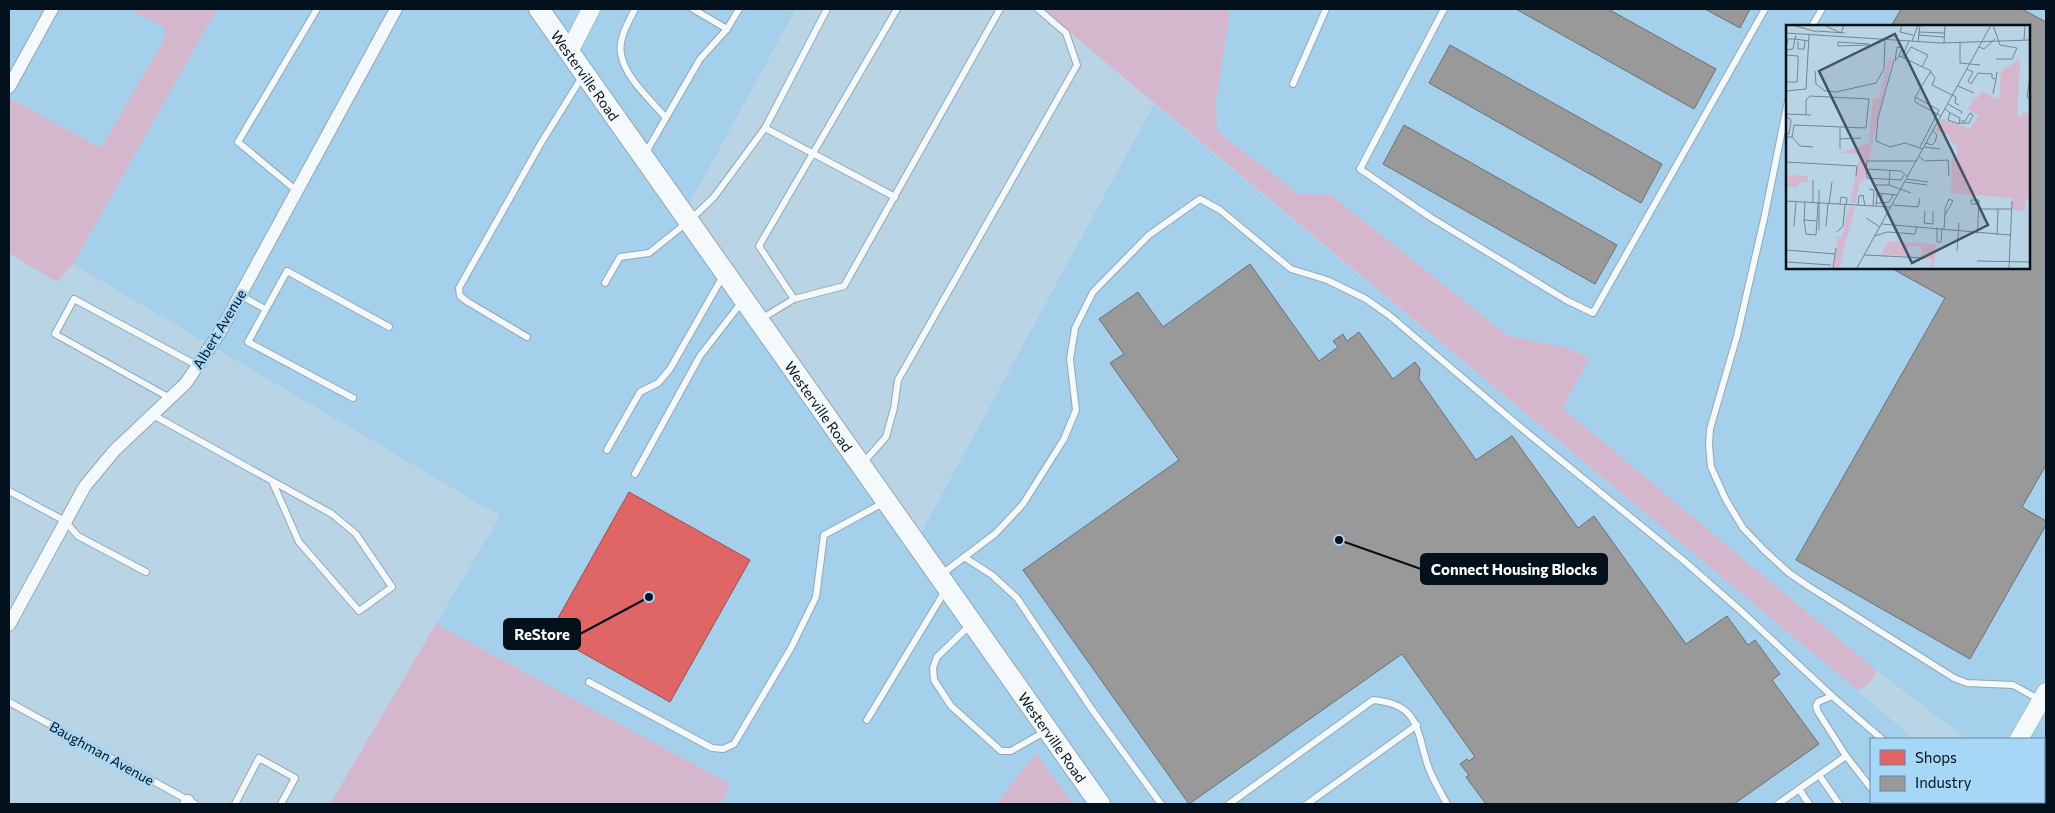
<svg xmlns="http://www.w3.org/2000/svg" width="2055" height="813" viewBox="0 0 2055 813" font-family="Commissioner,sans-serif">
<rect width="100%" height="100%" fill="#b9d4e5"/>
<g fill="#a5d0eb" fill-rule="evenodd">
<path d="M9 9H130L165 28V38L101 148 9 98Z"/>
<path d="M217 9H796L683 215 915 544 1154 104 1857 690 1914 739H1871V802H1985L1988 804H1073L1036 753 996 804H720L728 792 727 783 436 624 500 516 73 264Z"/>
<path d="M1230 9H2046V799L2044 797V739H1967L1876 670 1562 408 1590 358 1565 347 1508 336 1331 195 1298 194 1218 132 1215 109ZM1788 26H2029V268H1788Z"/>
</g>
<g fill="#d5b7cd">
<path d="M130 9H217L73 264 57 282 9 253V98L101 148 165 38V28Z"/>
<path d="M1042 9H1155L1158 11 1159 9H1230L1215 109 1218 132 1298 194 1331 195 1508 336 1565 347 1590 358 1562 408 1876 670C1873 682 1868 685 1857 690Z"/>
<path d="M436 624 728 783V791L720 804H330Z"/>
<path d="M1036 753 1073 804H996Z"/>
</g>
<path fill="#e06666" stroke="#9d4c50" d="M629 492 750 560 670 702 549 634Z"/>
<g fill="#999" stroke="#6c7074">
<path d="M1516 9H1608L1716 69 1694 109Z"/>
<path d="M1705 9H1750L1740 28Z"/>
<path d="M1901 9H2022L2046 22V465L2022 507 2046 521V525L1970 659 1796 560 1945 298 1891 268H2029V26H1891Z"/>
<path d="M1450 45 1662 164 1641 203 1429 83Z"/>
<path d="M1404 125 1617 245 1595 284 1383 164Z"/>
<path d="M1250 264 1319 361 1338 347 1333 341 1343 334 1347 341 1359 332 1393 379 1415 362 1420 369 1419 379 1476 460 1512 436 1578 528 1594 516 1686 644 1727 616 1748 645 1755 640 1780 674 1772 680 1819 744 1734 804H1486L1466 777 1469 775 1460 764 1467 759 1469 761 1475 757 1402 654 1189 804 1023 570 1179 460 1110 363 1124 354 1099 319 1138 292 1163 327Z"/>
</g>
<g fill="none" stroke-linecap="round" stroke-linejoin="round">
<g stroke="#92a7b5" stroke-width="8">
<g id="service">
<path d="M635 9C629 21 618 39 621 54 625 78 651 100 666 118"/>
<path d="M693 9 727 29"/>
<path d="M1444 9 1360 169 1430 217 1566 300 1593 313 1765 9"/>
<path d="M1812 26 1822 9"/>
<path d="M1293 84 1326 9"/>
<path d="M1788 101 1764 219 1737 336 1710 429 1709 445 1711 467 1726 500 1743 528 1764 550 1789 573 1808 586 1954 678 1967 683 2013 685 2040 700"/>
<path d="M765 128 827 9"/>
<path d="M645 154 700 59 727 29 739 9"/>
<path d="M297 191 238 142 317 9"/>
<path d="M605 283 620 257 649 253 689 221 714 197 765 128 895 197"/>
<path d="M240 295 265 309"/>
<path d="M794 299 759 246 897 9"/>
<path d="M761 319 794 299 844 286 1000 9"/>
<path d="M527 337 468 302 460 296 459 288 541 143 582 77"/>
<path d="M170 398 55 334 74 299 198 366"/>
<path d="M353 398 248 342 287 271 389 327"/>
<path d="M153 415 332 514 356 534 392 587 359 611 299 542 272 481"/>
<path d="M607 450 640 392 658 383 670 369 723 276"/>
<path d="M863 463 886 437 894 408 898 380 1077 65 1066 33 1038 9"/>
<path d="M635 474 700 356 741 303"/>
<path d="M9 491 65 521 78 536 146 572"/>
<path d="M964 557 992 575 1017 598 1093 711 1161 804"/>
<path d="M942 574 996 533 1023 504 1064 439 1076 410 1070 359 1075 328 1093 292 1149 235 1200 199 1220 210 1291 269 1327 280 1366 299 1390 316 1519 426 1683 560 1741 611 1832 696"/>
<path d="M971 624 937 657 933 668 934 680 951 706 1001 751H1011L1046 731"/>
<path d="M589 682 712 748 723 749 734 744 791 648 816 597 824 535 885 502"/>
<path d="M9 702 195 804"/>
<path d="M867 720 945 591"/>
<path d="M1819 775 1846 756"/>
<path d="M1871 788 1846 756 1818 712 1816 706 1818 702 1832 696 1882 739"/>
<path d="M1799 789 1809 804"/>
<path d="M1883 802 1885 804"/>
<path d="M235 804 259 758 295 778 281 804"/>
<path d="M1229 804 1373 700C1418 704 1416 727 1427 763 1431 777 1440 791 1447 804"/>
<path d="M1307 804 1417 725"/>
<path d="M1778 804 1819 775 1839 804"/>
<path d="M1906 804 1908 802"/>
</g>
</g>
<g stroke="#92a7b5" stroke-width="14">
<g id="minor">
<path d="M9 87 52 9"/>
<path d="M9 625 85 486 115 450 186 383 220 332 396 9"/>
<path d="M186 804 188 801"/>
</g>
</g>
<g stroke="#92a7b5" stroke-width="19">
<g id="secondary">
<path d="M569 52 591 9"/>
<path d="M2019 739 2046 692"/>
<path d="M1983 804 1984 802"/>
</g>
</g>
<g stroke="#92a7b5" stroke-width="22">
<g id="primary">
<path id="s1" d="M539 9 1100 804"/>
</g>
</g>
<use href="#service" stroke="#f4f9fb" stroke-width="6"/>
<use href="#minor" stroke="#f4f9fb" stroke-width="12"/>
<use href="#secondary" stroke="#f4f9fb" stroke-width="18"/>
<use href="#primary" stroke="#f4f9fb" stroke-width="20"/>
</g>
<g text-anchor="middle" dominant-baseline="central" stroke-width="5" stroke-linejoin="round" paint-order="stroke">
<g font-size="14" fill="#02111c" stroke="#a7d7f7">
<text stroke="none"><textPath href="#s1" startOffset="81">Westerville Road</textPath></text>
<text transform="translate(219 329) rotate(-59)">Albert Avenue</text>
<text stroke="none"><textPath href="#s1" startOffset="486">Westerville Road</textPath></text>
<text stroke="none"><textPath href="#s1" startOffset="891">Westerville Road</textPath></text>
<text transform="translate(102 753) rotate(29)">Baughman Avenue</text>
</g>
</g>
<g transform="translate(1786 25)">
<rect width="244" height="244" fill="#b9d4e5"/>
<path d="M103 32 106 33 78 155 73 159 70 178H64L74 129 54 128 83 118 87 73H93ZM234 34 231 90 234 92 238 87 244 90V173L240 174 238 186 226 185 227 173 165 168 166 134H171V120L163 116 164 110 149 106 156 94 184 104 193 91 182 84 189 72 192 73 196 66 213 75 215 46ZM0 150 22 151 21 158 13 157 12 162 0 161ZM63 182H69L53 243H48L52 214 47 212H56ZM103 216 150 219 148 243H145L146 234 135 233V221H122L121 231 95 230Z" fill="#d5b7cd"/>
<path fill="none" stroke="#708695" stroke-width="1" d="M6 0 31 7M38 0 55 8 58 0M116 0 114 7 127 10M207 0 214 20 231 23 226 34H210M31 6 59 8M132 7 158 8M0 8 155 18 244 15M132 10 158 12M238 15 239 0M12 16V24H18L19 16M123 16 116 32 145 46 129 72M126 16 132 0M52 17 83 19V20L52 21ZM132 17 134 0M174 17V38L194 40M158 18 159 0M0 22 2 14H9L10 10M193 22 198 24 209 14M0 25 7 24 9 14 23 16M0 30 12 31V40L11 57H0M113 31 109 36 111 22 116 23 113 31 116 32M118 33 125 22 142 30 136 42M108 35 92 93 90 116 104 122 119 118 137 124M181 44 187 47 182 56 185 59 192 48 206 49V53L210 54 211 47M29 46 30 59 39 66 50 67 90 58 98 44 99 15M145 47 149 53 146 60 170 72 169 78 173 80M244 52 241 72 244 75M172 61 188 68M0 66 20 64 23 10M207 69 210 54M129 72 153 85 134 122M129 72V77L155 91M162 79 176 87 175 89M159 84 164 88 162 95 173 99 174 93 164 88M0 89 25 90M0 91 5 95 3 109H0M173 98H183L187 90 184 88 179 96H175M0 112H6L14 121 27 122M6 112 8 100 80 103 83 74 24 71 20 75V89M54 114 75 113M140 118 146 120 149 117 151 110 147 106M138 122 154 124M54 124V102M133 132 139 136 162 135 163 151M0 137 71 141 70 151M80 144 81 153 115 155 118 150M104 145 103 160 125 168M122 152 115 146 80 144 81 136H131M120 154 142 157M27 155V178M119 157 141 160M87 160H103M83 164 88 165 87 181M0 176 105 182M19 177 18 195 31 196 32 178M90 178H95L96 168M95 178 103 177 107 170M43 179 46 157M54 179 55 172 61 173 60 180M72 180 73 171 77 170 79 181M107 180 132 182 134 173M90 181 91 168 111 170M192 184H226M139 186 138 198 147 199V186M80 193 94 202M18 195 20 209 30 210 31 196M96 199 224 210M8 201 10 177M40 201 42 179M151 202V217H155L156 203M158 204 159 190V183L163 174 167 176 159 190M33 205V165M51 207 57 201 59 180M191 209 192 201V192L193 182V175H185V179H193M211 210 212 184M89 211 101 207 129 209 131 201M0 225 49 229M171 226 173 198M79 230 139 233M191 236 244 237M1 237 45 240M47 243 50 223M71 243 205 0M223 243 226 176"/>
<path fill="#425562" fill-opacity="0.15" stroke="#425562" stroke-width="2.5" d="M109 9 202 200 126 238 33 46Z"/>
<rect width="244" height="244" fill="none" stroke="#02111c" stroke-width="2.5"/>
</g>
<path fill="none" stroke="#02111c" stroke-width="2" d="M1339 540L1421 569M649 597L580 634"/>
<g fill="#02111c" stroke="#a7d7f7" stroke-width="2">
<circle cx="1339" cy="540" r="5"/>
<circle cx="649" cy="597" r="5"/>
</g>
<g fill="#02111c" stroke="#02111c" stroke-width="2">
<rect x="1421" y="554" width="186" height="30" rx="5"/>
<rect x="504" y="619" width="76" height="30" rx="5"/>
</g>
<g font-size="15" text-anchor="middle" font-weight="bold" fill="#fff">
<text x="1514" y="575">Connect Housing Blocks</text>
<text x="542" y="640">ReStore</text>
</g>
<rect width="2055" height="813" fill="none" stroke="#02111c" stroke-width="20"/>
<rect x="1870" y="738" width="175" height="65" fill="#a7d7f7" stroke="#65889f"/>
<rect x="1880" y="750" width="25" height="15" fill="#e06666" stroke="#65889f"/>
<text x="1915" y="763" font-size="15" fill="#02111c">Shops</text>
<rect x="1880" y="776" width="25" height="15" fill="#999999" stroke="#65889f"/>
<text x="1915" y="788" font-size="15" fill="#02111c">Industry</text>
</svg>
